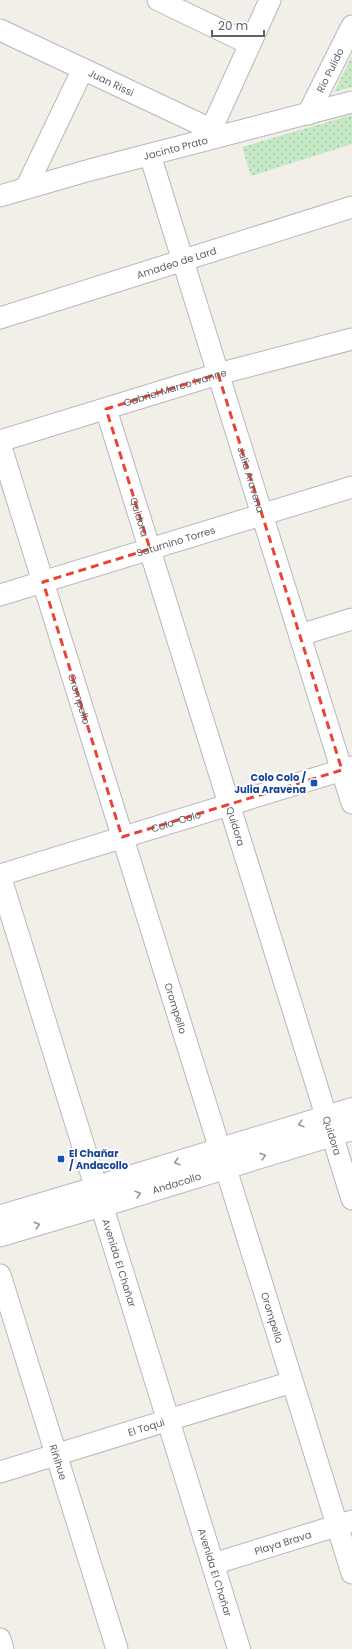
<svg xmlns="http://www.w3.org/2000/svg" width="352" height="1649" viewBox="0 0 352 1649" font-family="Poppins,sans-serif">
<defs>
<pattern id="grass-dots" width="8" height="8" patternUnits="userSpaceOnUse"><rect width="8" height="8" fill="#c5e8c5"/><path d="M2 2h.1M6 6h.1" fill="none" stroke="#a3c0a4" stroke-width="1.8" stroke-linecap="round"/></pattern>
</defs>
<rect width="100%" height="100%" fill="#f1efe8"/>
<g fill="url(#grass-dots)">
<path d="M352 56V87L334 92Z"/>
<path d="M352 115V144L251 176 242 147Z"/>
</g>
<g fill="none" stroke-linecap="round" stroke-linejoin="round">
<g stroke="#b5b8bc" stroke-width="23">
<g id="street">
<path d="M158 0 250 44"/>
<path id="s1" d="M0 30 223 135"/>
<path id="s2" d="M308 114 352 26"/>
<path d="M211 130 270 0"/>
<path id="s3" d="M150 155 352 803"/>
<path d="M26 188 83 69"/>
<path id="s4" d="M0 196 90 170 352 102"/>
<path id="s5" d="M0 318 352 207"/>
<path id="s6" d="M106 409 352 1199"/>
<path id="s7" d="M0 441 218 374 352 339"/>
<path id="s8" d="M0 444 352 1573"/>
<path id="s9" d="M0 595 352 487"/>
<path d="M300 635 352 619"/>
<path id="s10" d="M0 875 352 767"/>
<path d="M0 1216 97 1187"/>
<path d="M0 1236 101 1206"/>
<path id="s11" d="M0 1275 117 1649"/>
<path id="s12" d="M0 1472 292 1382"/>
<path id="s13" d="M213 1564 352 1521"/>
<path d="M0 1639 3 1649"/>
</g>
</g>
<g stroke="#b6babf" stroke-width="24">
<g id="secondary">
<path id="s14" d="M0 877 239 1649"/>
<path d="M97 1187 352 1109"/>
<path id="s15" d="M101 1206 352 1129"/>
</g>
</g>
<use href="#street" stroke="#fff" stroke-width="21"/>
<use href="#secondary" stroke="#fff" stroke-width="22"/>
</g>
<defs><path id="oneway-chevron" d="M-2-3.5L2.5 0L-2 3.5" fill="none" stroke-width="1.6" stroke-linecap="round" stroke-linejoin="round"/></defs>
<g stroke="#979a9d">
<use href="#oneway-chevron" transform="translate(301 1124) rotate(163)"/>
<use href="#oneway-chevron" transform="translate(263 1156) rotate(-17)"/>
<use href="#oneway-chevron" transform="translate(177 1162) rotate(163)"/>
<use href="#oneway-chevron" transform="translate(138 1194) rotate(-17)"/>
<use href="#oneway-chevron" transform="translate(37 1225) rotate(-17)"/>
</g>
<path fill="none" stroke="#ea4335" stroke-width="3" stroke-dasharray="8 5" stroke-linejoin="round" d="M218 374 342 770 122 837 43 582 150 549 106 409Z"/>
<g fill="#1a4fb4" stroke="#fff" stroke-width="1.5">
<rect x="310" y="779" width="8" height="8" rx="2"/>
<rect x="57" y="1155" width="8" height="8" rx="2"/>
</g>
<g text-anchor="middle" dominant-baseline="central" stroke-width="4" stroke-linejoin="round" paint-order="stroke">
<g font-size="10" fill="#5f6368" stroke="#fff">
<text stroke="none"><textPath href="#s2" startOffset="49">Río Pulido</textPath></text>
<text stroke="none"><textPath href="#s1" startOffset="123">Juan Rissi</textPath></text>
<text stroke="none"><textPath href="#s4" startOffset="182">Jacinto Prato</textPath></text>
<text stroke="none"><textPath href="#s5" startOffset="185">Amadeo de Lard</textPath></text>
<text stroke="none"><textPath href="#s7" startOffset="183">Gabriel Marco Ivanne</textPath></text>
<text stroke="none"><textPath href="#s3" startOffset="340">Julia Aravena</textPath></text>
<text stroke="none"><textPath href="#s6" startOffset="113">Quidora</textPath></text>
<text stroke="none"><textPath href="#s9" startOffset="184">Saturnino Torres</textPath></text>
<text stroke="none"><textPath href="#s8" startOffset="267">Orompello</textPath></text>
<text stroke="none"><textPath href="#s10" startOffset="184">Colo-Colo</textPath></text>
<text stroke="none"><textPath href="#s6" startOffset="437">Quidora</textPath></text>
<text stroke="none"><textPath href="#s8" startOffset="591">Orompello</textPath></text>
<text stroke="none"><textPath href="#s6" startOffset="761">Quidora</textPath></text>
<text stroke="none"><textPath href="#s15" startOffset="79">Andacollo</textPath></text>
<text stroke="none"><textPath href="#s14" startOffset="404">Avenida El Chañar</textPath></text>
<text stroke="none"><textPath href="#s8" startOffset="915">Orompello</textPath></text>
<text stroke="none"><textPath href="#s12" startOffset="153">El Toqui</textPath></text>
<text stroke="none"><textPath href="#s11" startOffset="196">Riñihue</textPath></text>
<text stroke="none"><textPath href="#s13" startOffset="73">Playa Brava</textPath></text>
<text stroke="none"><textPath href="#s14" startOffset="728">Avenida El Chañar</textPath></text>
</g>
<g font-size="10" font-weight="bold" fill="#164399" stroke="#fff" text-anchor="end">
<text x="306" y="777">Colo Colo /<tspan x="306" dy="12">Julia Aravena</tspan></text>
<text x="69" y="1153" text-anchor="start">El Chañar<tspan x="69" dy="12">/ Andacollo</tspan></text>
</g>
</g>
<path d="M212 30v6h52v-6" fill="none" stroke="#5f6368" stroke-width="2"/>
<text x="218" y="30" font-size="12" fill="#5f6368" stroke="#ffffff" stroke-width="3" paint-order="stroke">20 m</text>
</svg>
